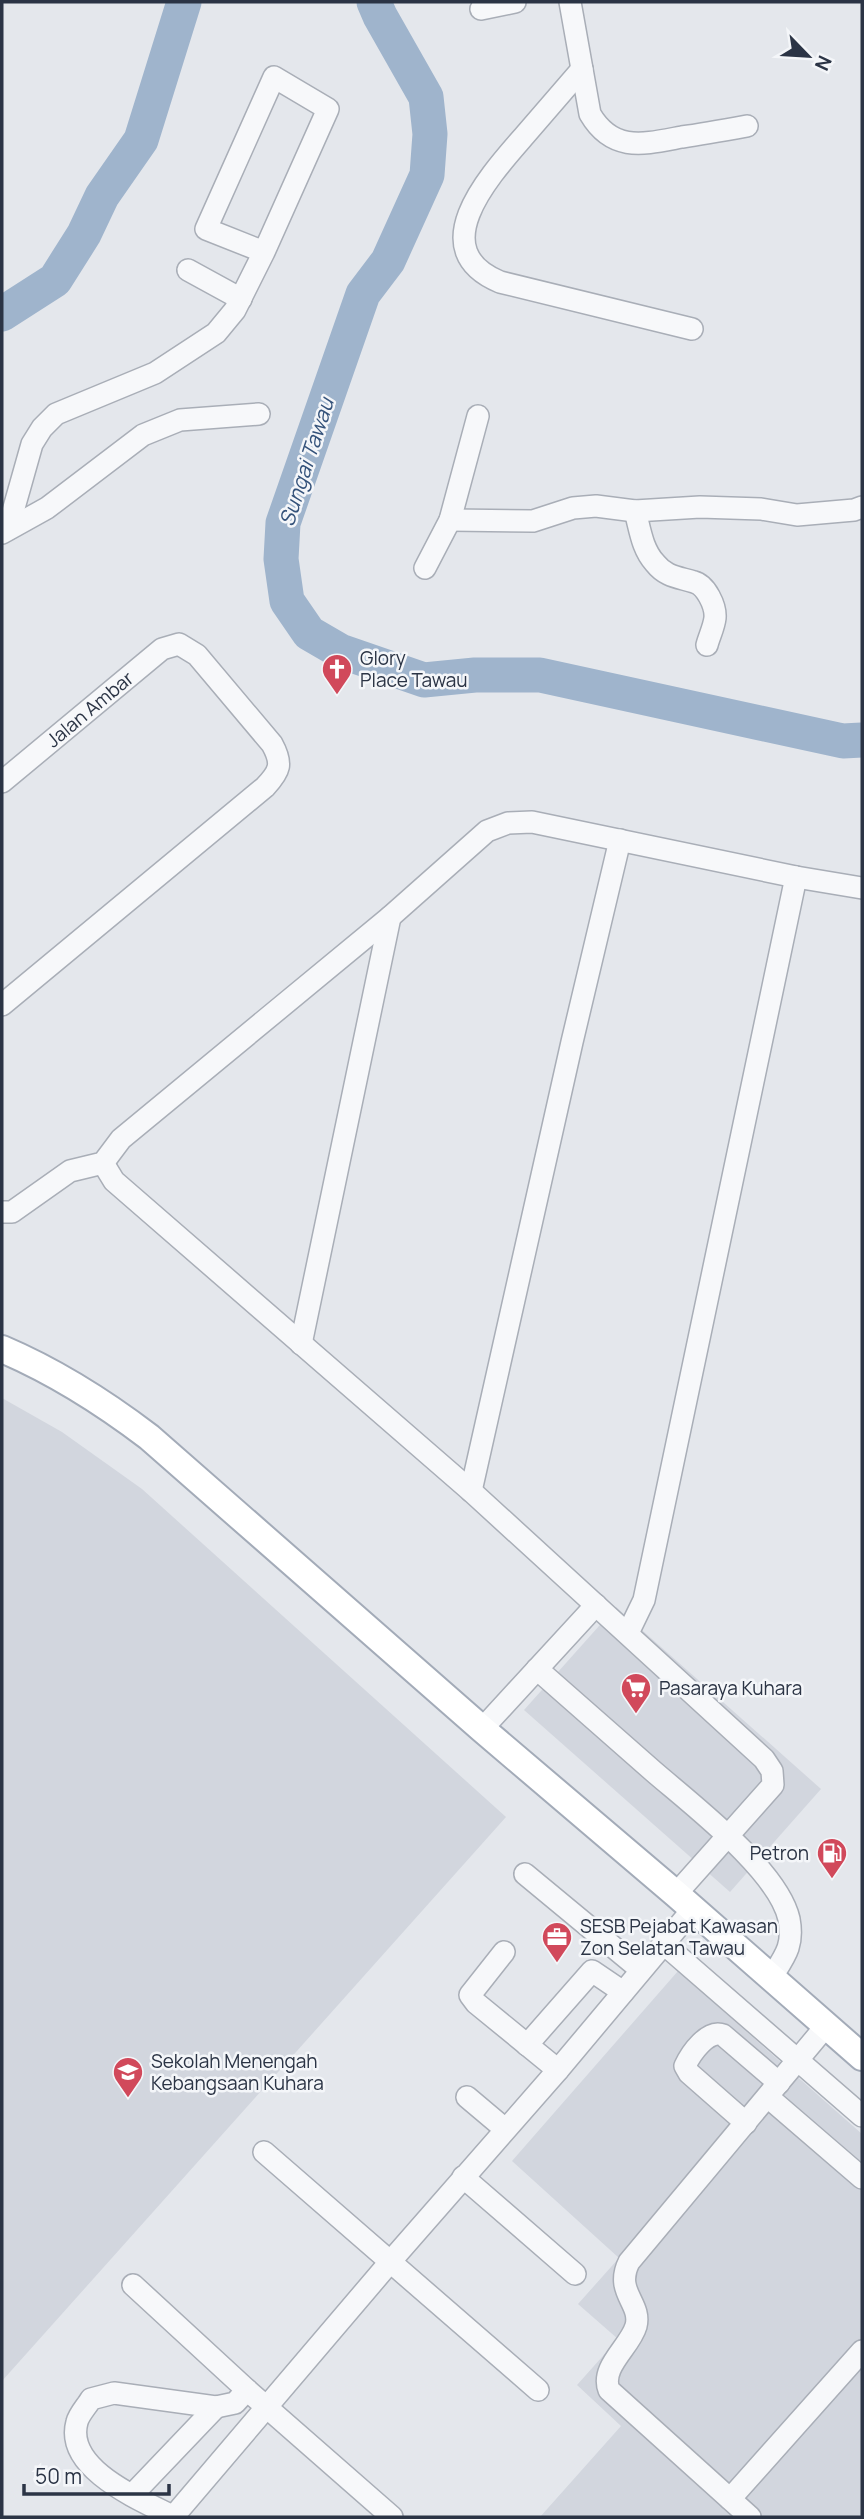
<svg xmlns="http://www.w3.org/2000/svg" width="864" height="2519" viewBox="0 0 864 2519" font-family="Manrope,sans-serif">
<rect width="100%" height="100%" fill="#e4e7ec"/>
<g fill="#d2d6de">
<path d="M2 1398 62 1432 142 1489 506 1817 2 2381Z"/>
<path d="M616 1607 821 1789 730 1892 524 1710Z"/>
<path d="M678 1971 862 2134V2517H540L621 2426 577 2385 618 2339 578 2304 619 2258 512 2161Z"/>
</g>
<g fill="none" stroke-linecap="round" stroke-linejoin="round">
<g stroke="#9fb4cc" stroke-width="35">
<path d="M374 2 380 16 426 97 430 134 427 175 388 261 363 294 283 523 281 559 287 601 309 633 340 651 424 680 475 675H540L843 741 862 740"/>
<path d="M2 314 55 280 84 234 102 196 141 140 184 2"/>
</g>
<g stroke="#a9aeb7" stroke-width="24">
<g id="minor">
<path d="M570 2 590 114C613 153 644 144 682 137 703 134 725 130 747 126"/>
<path d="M481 9 515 2"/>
<path d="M582 69C563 91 544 113 525 135 492 173 421 249 500 282L692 329"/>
<path d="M188 270 241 299"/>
<path d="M635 511C640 529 642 549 655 563 666 577 678 577 694 582 706 585 716 606 715 618 714 627 709 637 707 645"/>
<path d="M450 520 533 521 573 508 596 506 635 511 700 507 761 509 797 515 854 510 862 507"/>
<path d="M8 529 32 444 42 428 56 414 155 373 216 333 235 310 264 252 328 109 274 77 206 229 264 252"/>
<path d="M2 533 47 508 143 435 180 420 259 414"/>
<path d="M425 568 450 520 478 416"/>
<path id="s1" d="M2 782 162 649 179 644 197 655 272 744C283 764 280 771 265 787L2 1005"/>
<path d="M103 1163 114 1181 471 1491 764 1759 772 1771 773 1785 676 1894"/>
<path d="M2 1212H12L70 1171 103 1163 121 1139 390 917 487 831 508 823 532 822 796 877 862 888"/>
<path d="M301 1344 390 917"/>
<path d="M471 1491 572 1042 620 840"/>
<path d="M628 1633 644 1600 796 877"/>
<path d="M537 1669C576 1703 614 1737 653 1771 691 1804 778 1870 789 1919 794 1946 785 1956 771 1978"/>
<path d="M482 1729 596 1605"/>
<path d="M525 1874 641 1970"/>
<path d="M664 1944 862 2116"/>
<path d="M504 1952 470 1995 476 2003 558 2070"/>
<path d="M527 2045 592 1971 623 1992"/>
<path d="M467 2097 505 2129"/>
<path d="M768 2097 862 2178"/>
<path d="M746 2123 689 2073 685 2066C691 2053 708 2029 723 2035L779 2083"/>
<path d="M264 2152 538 2390"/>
<path d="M463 2177 575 2274"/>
<path d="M133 2285 247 2390 392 2517"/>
<path d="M132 2495 216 2407"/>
<path d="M730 2499 862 2351"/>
<path d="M173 2517 390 2262 558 2070 693 1909"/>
<path d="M174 2517C141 2500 64 2469 77 2422 79 2414 87 2406 91 2399L114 2393 216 2407 235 2403 247 2390"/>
<path d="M750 2517 609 2390C600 2367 630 2347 636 2326 642 2303 614 2292 629 2262L826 2026"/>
</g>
</g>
<g stroke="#a3abb8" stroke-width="30">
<path id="major" d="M2 1349C56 1372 103 1402 149 1437L482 1729 676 1894 862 2057"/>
</g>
<use href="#minor" stroke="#f7f8fa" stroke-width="21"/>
<use href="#major" stroke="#fff" stroke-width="26"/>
</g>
<defs>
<g id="church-pin" transform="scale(1.575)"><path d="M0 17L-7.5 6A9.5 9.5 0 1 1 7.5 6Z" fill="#d1495b" stroke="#f4f6f9"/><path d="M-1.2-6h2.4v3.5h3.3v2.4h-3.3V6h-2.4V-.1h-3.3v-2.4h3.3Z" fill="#fff"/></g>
<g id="supermarket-pin" transform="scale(1.575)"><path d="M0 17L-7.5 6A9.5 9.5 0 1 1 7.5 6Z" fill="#d1495b" stroke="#f4f6f9"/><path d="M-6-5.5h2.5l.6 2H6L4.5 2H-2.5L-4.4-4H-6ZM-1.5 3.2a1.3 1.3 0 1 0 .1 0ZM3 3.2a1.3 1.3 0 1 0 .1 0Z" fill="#fff"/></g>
<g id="fuel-pin" transform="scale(1.575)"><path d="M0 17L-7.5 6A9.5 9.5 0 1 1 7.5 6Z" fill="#d1495b" stroke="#f4f6f9"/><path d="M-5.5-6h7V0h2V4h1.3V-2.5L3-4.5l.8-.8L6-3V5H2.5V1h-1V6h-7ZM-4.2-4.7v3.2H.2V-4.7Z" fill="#fff"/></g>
<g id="office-pin" transform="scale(1.575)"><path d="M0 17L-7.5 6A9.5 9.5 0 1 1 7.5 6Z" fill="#d1495b" stroke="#f4f6f9"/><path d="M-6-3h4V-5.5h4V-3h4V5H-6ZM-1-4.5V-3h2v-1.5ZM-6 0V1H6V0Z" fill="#fff"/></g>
<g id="school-pin" transform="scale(1.575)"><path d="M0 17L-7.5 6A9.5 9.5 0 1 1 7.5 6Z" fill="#d1495b" stroke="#f4f6f9"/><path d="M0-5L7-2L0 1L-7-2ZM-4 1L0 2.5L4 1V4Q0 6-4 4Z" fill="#fff"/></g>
</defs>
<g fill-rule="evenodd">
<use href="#church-pin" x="337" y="669"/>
<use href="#supermarket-pin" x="636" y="1688"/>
<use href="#fuel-pin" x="832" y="1853"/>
<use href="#office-pin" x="557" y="1937"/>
<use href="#school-pin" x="128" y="2072"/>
</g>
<g text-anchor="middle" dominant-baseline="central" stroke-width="5" stroke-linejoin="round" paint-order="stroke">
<g font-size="19" fill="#2b3445" stroke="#f4f6f9" text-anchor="start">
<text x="360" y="658">Glory<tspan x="360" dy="22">Place Tawau</tspan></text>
<text x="659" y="1688">Pasaraya Kuhara</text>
<text x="809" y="1853" text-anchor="end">Petron</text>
<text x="580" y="1926">SESB Pejabat Kawasan<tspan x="580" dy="22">Zon Selatan Tawau</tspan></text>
<text x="151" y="2061">Sekolah Menengah<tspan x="151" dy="22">Kebangsaan Kuhara</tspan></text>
</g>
<g font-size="19" fill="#2b3445" stroke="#f4f6f9">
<text stroke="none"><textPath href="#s1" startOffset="114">Jalan Ambar</textPath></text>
</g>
<g font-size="21" font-style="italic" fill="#34527a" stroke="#f4f6f9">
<text transform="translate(306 462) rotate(-72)">Sungai Tawau</text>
</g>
</g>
<rect width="864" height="2519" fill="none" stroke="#2b3445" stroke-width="7"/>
<g transform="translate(808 56) rotate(115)" stroke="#f4f6f9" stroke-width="5" paint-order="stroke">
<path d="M0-5L12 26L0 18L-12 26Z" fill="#2b3445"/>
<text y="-10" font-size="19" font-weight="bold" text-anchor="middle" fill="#2b3445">N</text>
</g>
<path d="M24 2484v10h145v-10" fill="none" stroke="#2b3445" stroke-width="3.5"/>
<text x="35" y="2484" font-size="21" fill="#2b3445" stroke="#f4f6f9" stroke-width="5" paint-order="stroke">50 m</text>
</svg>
